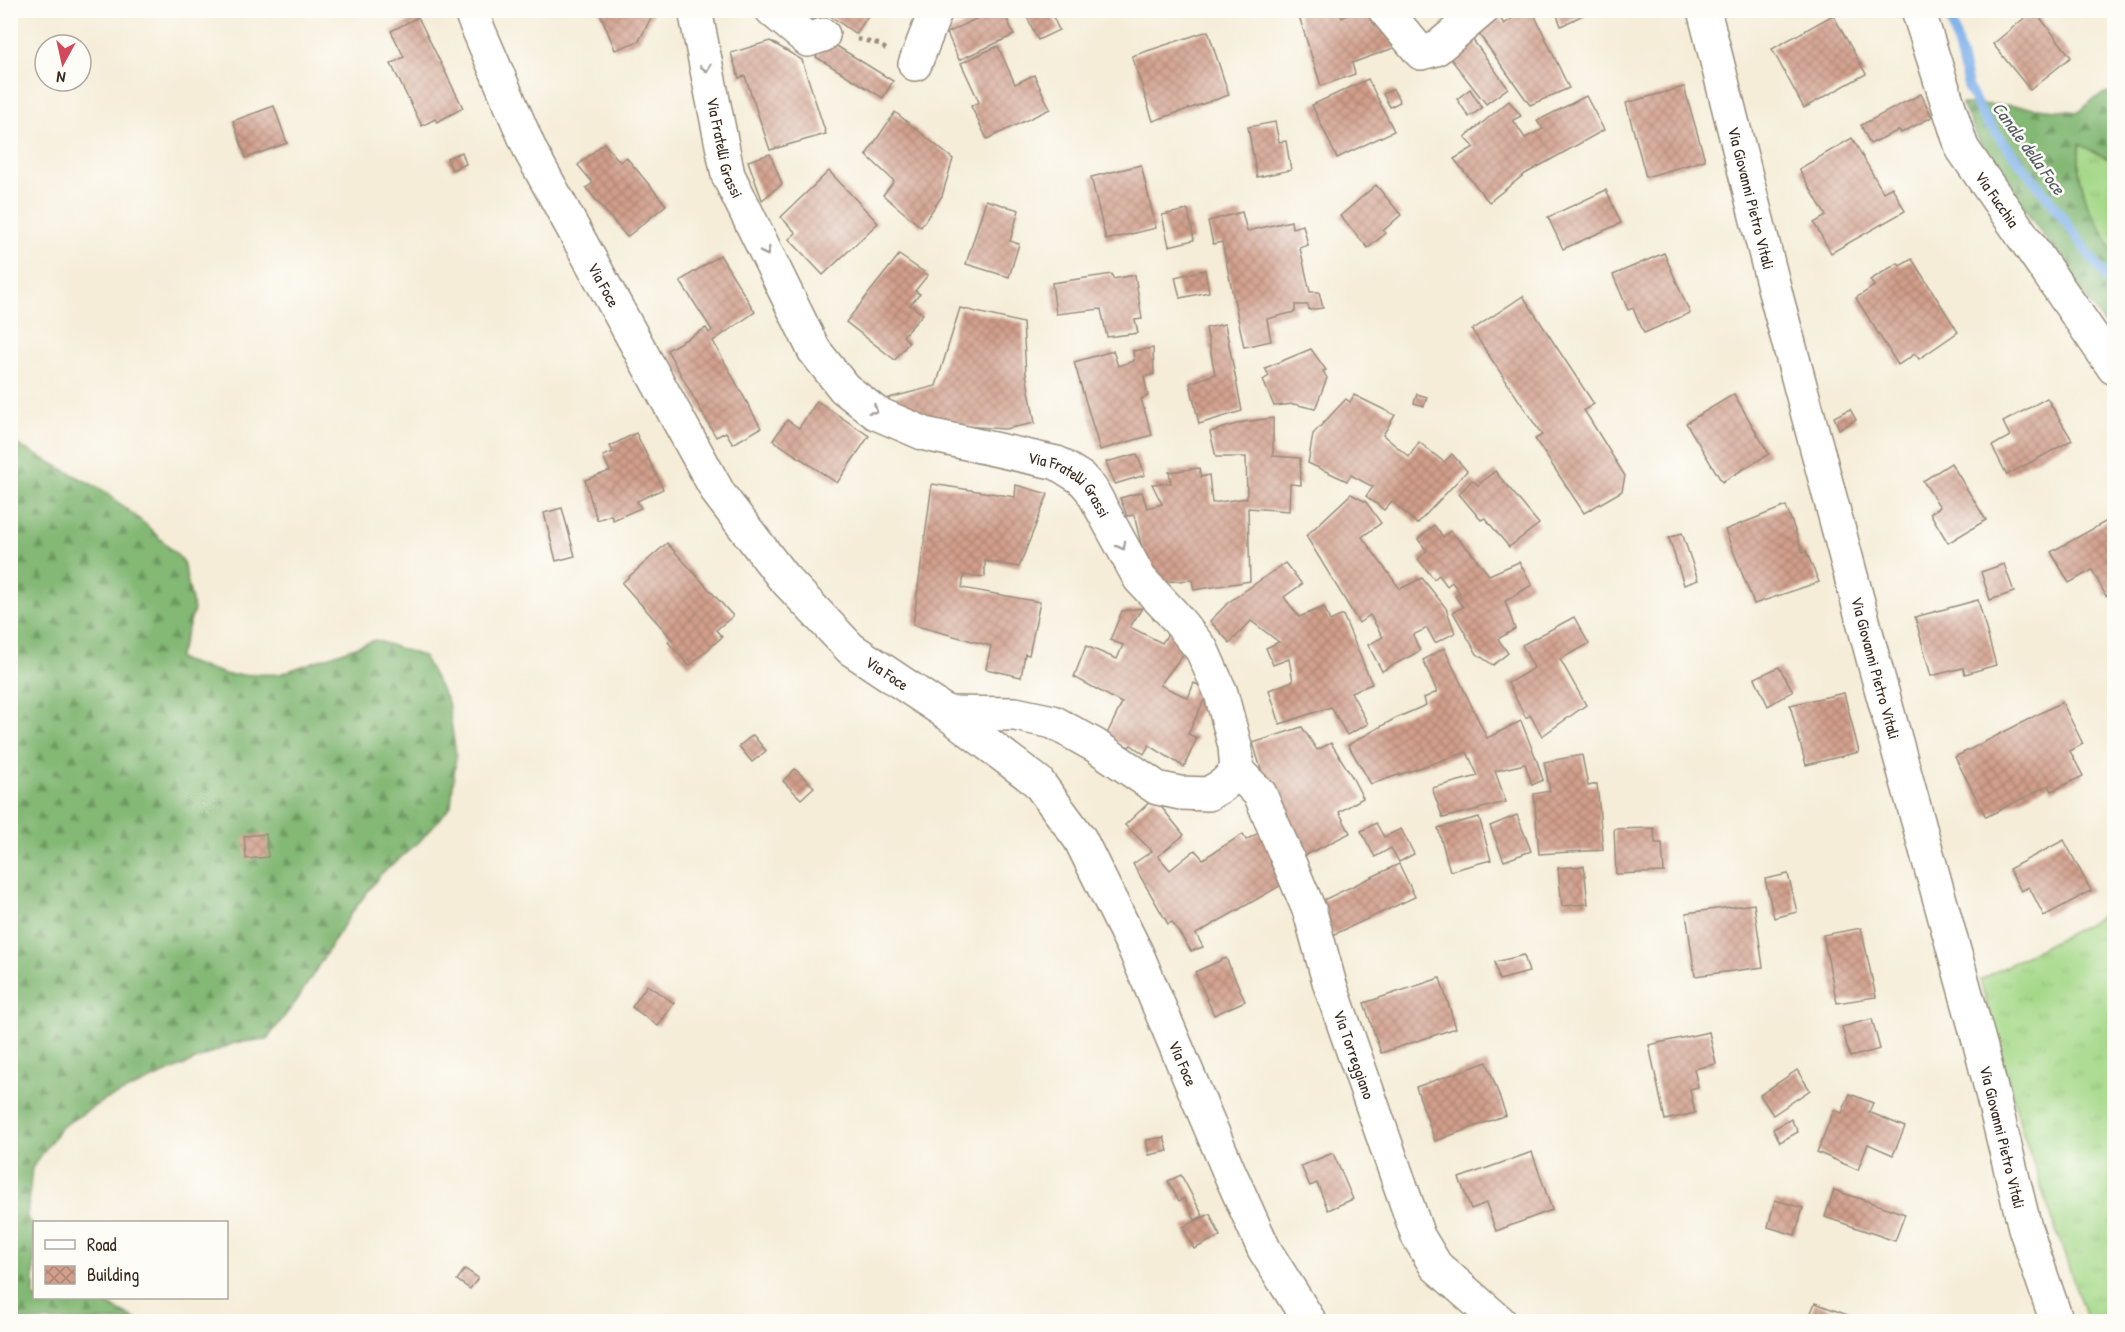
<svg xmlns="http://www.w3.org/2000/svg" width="2125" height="1332" viewBox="0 0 2125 1332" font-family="'Patrick Hand',sans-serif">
<defs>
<pattern id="grass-tufts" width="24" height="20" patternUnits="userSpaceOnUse" patternTransform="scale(1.5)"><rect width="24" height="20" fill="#a4d887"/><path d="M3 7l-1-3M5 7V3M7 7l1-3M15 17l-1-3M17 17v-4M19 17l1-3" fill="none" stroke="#8eba74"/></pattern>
<pattern id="forest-firs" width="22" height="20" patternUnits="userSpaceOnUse" patternTransform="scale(1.5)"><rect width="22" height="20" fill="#83b874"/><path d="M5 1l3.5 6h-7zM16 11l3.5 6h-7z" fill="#6c965f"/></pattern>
<pattern id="building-cross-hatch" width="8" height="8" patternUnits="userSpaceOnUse" patternTransform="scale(1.5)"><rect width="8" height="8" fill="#d29f8c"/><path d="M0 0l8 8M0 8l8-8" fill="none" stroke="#ac8272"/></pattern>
</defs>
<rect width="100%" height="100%" fill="#fdfcf7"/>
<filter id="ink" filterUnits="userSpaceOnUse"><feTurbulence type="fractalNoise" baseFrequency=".0167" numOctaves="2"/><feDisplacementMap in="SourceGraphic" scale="12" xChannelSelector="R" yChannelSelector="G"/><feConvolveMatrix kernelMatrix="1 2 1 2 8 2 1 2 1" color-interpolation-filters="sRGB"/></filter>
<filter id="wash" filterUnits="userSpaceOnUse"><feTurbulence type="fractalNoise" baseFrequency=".008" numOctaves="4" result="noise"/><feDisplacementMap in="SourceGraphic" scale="24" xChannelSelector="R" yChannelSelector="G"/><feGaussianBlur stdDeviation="1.35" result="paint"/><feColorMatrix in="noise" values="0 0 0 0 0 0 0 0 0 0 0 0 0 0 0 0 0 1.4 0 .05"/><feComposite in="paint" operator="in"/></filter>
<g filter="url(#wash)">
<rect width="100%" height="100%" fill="#f5edd8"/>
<g fill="url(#grass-tufts)" stroke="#708152" stroke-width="1.5">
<path d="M2079 143 2114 162V258L2105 236 2088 207 2079 173Z"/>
<path d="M2114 910V1321H2087L2023 1133 1980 980Z"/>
</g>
<g fill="url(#forest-firs)" stroke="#5f7149" stroke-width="1.5">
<path d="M2114 90V162L2079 144V173L2088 207 2105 236 2114 258V338L1983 149 1962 104 2005 105 2079 112 2094 99Z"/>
<path d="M10 441 104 491 145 524 183 561 194 610 178 659 228 675 280 674 375 640 423 656 448 702 456 755 451 806 419 842 380 875 350 915 297 1000 267 1039 234 1043 103 1101 61 1127 32 1168 27 1217 34 1231V1298H96L138 1321H11Z"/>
</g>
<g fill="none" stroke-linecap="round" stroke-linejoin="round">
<path stroke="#7eb0ea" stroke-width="10" d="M1946 10 1952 22 1969 89 1983 117 2049 199 2114 289"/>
</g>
<g id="blocks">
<g fill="url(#building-cross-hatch)">
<path d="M599 10H652L653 14 639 41 615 50Z"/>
<path d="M789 10H872L856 34 826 13 816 29Z"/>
<path d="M994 10H1003L1014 35 959 60 947 33Z"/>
<path d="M1042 10H1050L1059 30 1038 40 1027 17Z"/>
<path d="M1305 10H1339L1342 18 1357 10H1378L1399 46 1352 63 1355 74 1321 86 1298 13Z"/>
<path d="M1525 10H1532L1569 88 1530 105 1476 30 1496 12 1504 24Z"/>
<path d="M1555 10H1593L1561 26Z"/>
<path d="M2034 10 2071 57 2030 90 1993 44Z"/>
<path d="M1833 15 1866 74 1804 108 1772 49Z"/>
<path d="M418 17 463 108 437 122 435 119 422 126 391 64 404 57 391 31Z"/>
<path d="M1208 31 1229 95 1153 121 1132 56Z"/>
<path d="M1470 36 1508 88 1486 104 1447 54Z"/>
<path d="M827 40 893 81 883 98 816 57Z"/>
<path d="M770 41 802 60 826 134 770 150 745 76 739 78 731 53Z"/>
<path d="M998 46 1015 84 1034 75 1050 109 987 139 971 106 979 102 961 63Z"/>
<path d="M1368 79 1394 131 1337 158 1312 105Z"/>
<path d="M1684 87 1705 160 1646 177 1626 103Z"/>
<path d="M1393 89 1400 102 1390 107 1383 94Z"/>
<path d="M1470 89 1482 108 1469 117 1457 99Z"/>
<path d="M1921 94 1932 117 1901 133 1899 130 1870 144 1861 125Z"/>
<path d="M1586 96 1604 130 1525 174 1489 202 1454 159 1474 147 1465 137 1509 101 1521 116 1513 120 1525 138 1543 129 1537 121Z"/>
<path d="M274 106 287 143 246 158 233 121Z"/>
<path d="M895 112 953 159 942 196 921 227 883 195 894 181 866 155Z"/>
<path d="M1275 122 1279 142 1286 141 1291 170 1257 177 1248 127Z"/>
<path d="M1852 138 1883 192 1892 187 1905 211 1831 253 1814 223 1826 216 1799 169Z"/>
<path d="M604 143 620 162 626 157 666 205 627 237 586 188 593 183 578 165Z"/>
<path d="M462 152 466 164 452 170 447 158Z"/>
<path d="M770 154 782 184 762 200 748 161Z"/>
<path d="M1141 165 1156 228 1106 240 1091 177Z"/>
<path d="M829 171 878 223 823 275 789 239 796 233 781 217Z"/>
<path d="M1376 185 1401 215 1383 231 1386 233 1368 248 1340 216Z"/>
<path d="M1606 190 1621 223 1563 249 1548 217Z"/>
<path d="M986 200 1019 210 1010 241 1019 244 1009 277 966 264Z"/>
<path d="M1188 210 1194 240 1169 246 1162 215Z"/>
<path d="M1242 212 1247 231 1291 221 1292 228 1303 225 1308 245 1300 248 1310 292H1319L1323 308 1309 310 1308 305H1295V312L1267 319 1271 341 1244 347 1222 242 1213 244 1208 221Z"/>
<path d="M1664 253 1690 313 1644 333 1633 308 1628 310 1613 275Z"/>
<path d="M720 255 755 312 713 341 761 428 733 444 726 432 716 437 667 350 706 328 709 333 712 330 680 281Z"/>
<path d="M899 255 928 275 915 291 920 294 910 305 923 314 903 336 909 342 895 360 846 322Z"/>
<path d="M1912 259 1958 332 1919 359 1915 354 1898 365 1856 298 1874 286 1870 280 1898 263 1900 266Z"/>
<path d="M1205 270 1209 292 1180 298 1175 277Z"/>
<path d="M1112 274 1113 279 1135 275 1142 319 1135 320 1138 333 1107 337 1101 309 1056 314 1052 283Z"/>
<path d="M1523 296 1594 404 1584 410 1625 476 1622 491 1584 513 1535 439 1542 435 1472 330Z"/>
<path d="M960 308 1023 323 1026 374 1035 423 1005 429 937 424 885 399 936 386Z"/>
<path d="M1225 324 1242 411 1199 424 1190 383 1215 374 1206 328Z"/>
<path d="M1153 348 1154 374 1144 377 1148 396 1141 399 1152 435 1100 450 1074 362 1113 351 1118 366 1134 361 1133 351Z"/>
<path d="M1311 349 1326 370 1323 371 1327 378 1315 409 1294 404 1274 406 1263 380 1269 376 1265 368Z"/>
<path d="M1417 394 1427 397 1424 406 1414 403Z"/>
<path d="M1734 394 1769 454 1722 482 1686 423Z"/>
<path d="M1354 395 1395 415 1383 435 1409 457 1419 442 1444 462 1452 454 1467 471 1417 524 1392 501 1384 510 1366 496 1373 487 1351 475 1347 481 1308 463 1313 434 1346 399 1350 402Z"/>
<path d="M2047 398 2072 440 2007 475 1992 446 2010 436 2003 422Z"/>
<path d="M817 401 869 436 837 483 773 440 787 420 799 428Z"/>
<path d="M1850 409 1856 420 1839 429 1834 417Z"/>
<path d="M1273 418V456L1300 458 1301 485 1290 484 1289 511 1248 508 1250 581 1194 590 1192 580 1160 582 1147 569 1134 515 1127 516 1120 498 1142 492 1147 508 1162 504 1152 484 1171 483 1169 472 1199 468 1201 477 1209 475 1212 503 1247 498 1246 457H1216L1210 432 1243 422Z"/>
<path d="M636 433 663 489 637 501 641 508 613 520 611 515 597 520 585 480 610 471 603 456 613 452 610 446Z"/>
<path d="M1137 454 1145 475 1115 484 1106 462Z"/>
<path d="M1951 463 1986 520 1948 543 1930 513 1940 507 1923 481Z"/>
<path d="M1495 471 1539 524 1509 547 1485 518 1481 520 1459 494 1472 480 1478 485Z"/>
<path d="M932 484 1015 497 1016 485 1048 494 1019 567 985 561V577L964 575 962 588 1040 602 1029 655 1025 654 1021 677 986 669 991 646 913 625Z"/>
<path d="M1351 494 1366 502 1381 523 1362 537 1400 589 1422 578 1446 608 1455 633 1435 643 1427 628 1413 635 1420 651 1382 671 1368 645 1383 637 1370 615 1359 623 1306 536Z"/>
<path d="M1786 506 1803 553 1806 551 1819 582 1754 604 1725 530Z"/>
<path d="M562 508 575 556 556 561 544 513Z"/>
<path d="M2114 517V591L2106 596 2092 570 2069 583 2051 552Z"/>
<path d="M1434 525 1443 537 1450 531 1470 551 1489 575 1519 562 1532 585 1505 601 1515 629 1498 639 1508 653 1493 665 1477 654 1453 612 1463 607 1455 596 1460 593 1452 582 1447 586 1439 575 1434 579 1418 559 1427 551 1418 539Z"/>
<path d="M1682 533 1698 580 1684 585 1669 538Z"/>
<path d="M667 543 733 616 716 630 722 637 689 666 668 642 672 639 622 583Z"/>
<path d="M1285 563 1302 584 1284 597 1299 617 1324 607 1330 621 1343 615 1372 684 1351 692 1368 724 1347 735 1331 707 1280 724 1269 690 1293 681 1289 659 1273 665 1266 648 1279 642 1251 621 1230 643 1210 621 1229 602Z"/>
<path d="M2004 564 2014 592 1990 600 1981 572Z"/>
<path d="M1978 600 1996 665 1965 674 1963 668 1931 676 1915 617Z"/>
<path d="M1142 608 1130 627 1162 643 1170 631 1188 648 1160 685 1188 698 1194 683 1209 690 1188 734 1197 738 1184 767 1149 745 1144 754 1131 745 1129 747 1106 736 1122 703 1074 677 1086 646 1117 659 1123 645 1110 640 1122 611Z"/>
<path d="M1574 617 1589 644 1560 659 1586 705 1542 736 1530 715 1526 718 1508 683 1534 668 1522 645Z"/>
<path d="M1444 648 1487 738 1521 721 1537 761 1543 780 1532 785 1525 764 1495 771 1506 802 1443 818 1432 788 1478 776 1467 752 1371 784 1348 745 1394 719 1426 705 1424 698 1437 692 1423 660Z"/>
<path d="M1779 667 1793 691 1768 706 1755 678Z"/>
<path d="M1844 693 1859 752 1806 765 1790 705Z"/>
<path d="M2062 702 2083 744 2070 751 2083 776 2052 791 2049 785 1986 817 1955 757Z"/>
<path d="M1302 727 1317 750 1331 743 1351 775 1363 798 1339 812 1350 833 1298 859 1274 812 1253 743Z"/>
<path d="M753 735 766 751 752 762 739 746Z"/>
<path d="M1582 755 1588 786 1597 784 1603 850 1539 854 1534 794 1550 791 1544 762Z"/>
<path d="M795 769 814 787 801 799 783 781Z"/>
<path d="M1154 798 1184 835 1158 856 1170 870 1195 850 1203 859 1243 834 1246 840 1269 827 1290 880 1196 934 1203 947 1191 951 1172 922 1168 924 1133 864 1152 851 1125 825Z"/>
<path d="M1517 815 1531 851 1504 861 1490 826Z"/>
<path d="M1479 817 1491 860 1450 871 1438 828Z"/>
<path d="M1376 823 1384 837 1401 829 1414 854 1399 862 1391 848 1375 857 1361 831Z"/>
<path d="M1654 828 1655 843H1662L1664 872 1616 874 1614 829Z"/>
<path d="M266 834 268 857 246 859 244 836Z"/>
<path d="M2064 840 2091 891 2044 916 2029 887 2021 891 2009 869Z"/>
<path d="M1399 864 1415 897 1333 935 1317 903Z"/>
<path d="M1584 866 1588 904 1562 906 1558 868Z"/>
<path d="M1788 874 1797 912 1774 918 1765 879Z"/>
<path d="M1754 904 1763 967 1695 976 1686 913Z"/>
<path d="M1861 928 1876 997 1837 1003 1823 935Z"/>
<path d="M1524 955 1529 972 1499 980 1495 962Z"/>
<path d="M1226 958 1245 1001 1214 1015 1195 972Z"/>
<path d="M1440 978 1456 1028 1381 1053 1364 1003Z"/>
<path d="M647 985 674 1003 658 1026 632 1007Z"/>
<path d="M1872 1019 1880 1049 1850 1057 1842 1027Z"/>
<path d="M1709 1032 1716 1064 1694 1069 1698 1087 1690 1089 1695 1113 1665 1120 1649 1045Z"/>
<path d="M1487 1062 1506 1115 1435 1141 1416 1087Z"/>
<path d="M1797 1070 1810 1090 1773 1115 1760 1095Z"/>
<path d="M1850 1094 1873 1103 1869 1112 1905 1127 1893 1155 1868 1144 1858 1170 1817 1152 1834 1110 1842 1113Z"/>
<path d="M2114 1105V1118L2109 1108Z"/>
<path d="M1791 1119 1798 1132 1780 1142 1773 1129Z"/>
<path d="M1164 1137 1168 1151 1149 1155 1146 1140Z"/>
<path d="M1532 1152 1552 1210 1496 1231 1486 1203 1471 1209 1459 1178Z"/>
<path d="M1333 1153 1353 1199 1328 1210 1317 1183 1310 1186 1301 1166Z"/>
<path d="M1181 1175 1203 1216 1195 1220 1184 1198 1179 1201 1168 1181Z"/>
<path d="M1834 1190 1905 1214 1895 1241 1825 1217Z"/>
<path d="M1775 1200 1803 1208 1795 1235 1768 1227Z"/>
<path d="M1210 1214 1220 1236 1194 1249 1183 1227Z"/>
<path d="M465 1269 478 1278 470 1289 457 1280Z"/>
<path d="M1815 1303 1864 1321V1322H1807Z"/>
</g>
</g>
</g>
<g filter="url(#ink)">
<use href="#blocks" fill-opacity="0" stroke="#988c7b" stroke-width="1.5"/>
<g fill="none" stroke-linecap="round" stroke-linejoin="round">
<g stroke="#988c7b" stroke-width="36">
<g id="minor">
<path id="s1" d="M695 10 728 175 814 350 844 388 876 413 925 434 1057 463 1081 478 1091 489 1140 579 1172 613 1202 650 1221 693 1235 746 1237 771 1223 785 1208 794 1180 793 1157 788 1096 746 1053 722 1015 714 947 713"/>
<path d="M772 10 808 40 823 35"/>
<path d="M1385 10 1421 53 1436 49 1482 10"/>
<path id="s2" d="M1704 10 1777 299 1878 677 1981 1048 2025 1228 2057 1322"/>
<path id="s3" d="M1918 10 1962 148 2114 368"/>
<path d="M915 64 936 10"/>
<path id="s4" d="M1237 771 1260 794 1310 912 1330 985 1418 1236 1436 1266 1500 1322"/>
</g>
</g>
<g stroke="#988c7b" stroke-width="36">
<g id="major">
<path id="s5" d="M470 10 531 152 719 494 782 576 851 649 947 713 1038 782 1080 839 1136 952 1228 1169 1264 1249 1310 1322"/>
</g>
</g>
<path stroke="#988c7b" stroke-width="4" stroke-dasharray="4.5 4.5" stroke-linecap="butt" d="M857 39 879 44 886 49"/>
<use href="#minor" stroke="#fff" stroke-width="33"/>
<use href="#major" stroke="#fff" stroke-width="33"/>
</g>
<defs><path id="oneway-chevron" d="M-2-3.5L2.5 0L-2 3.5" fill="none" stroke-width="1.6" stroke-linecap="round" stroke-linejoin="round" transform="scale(1.5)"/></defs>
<g stroke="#a79f9a">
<use href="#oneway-chevron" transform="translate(706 68) rotate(79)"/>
<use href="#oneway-chevron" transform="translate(766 252) rotate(64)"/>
<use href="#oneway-chevron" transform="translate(874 410) rotate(33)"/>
<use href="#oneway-chevron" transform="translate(1122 546) rotate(61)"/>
</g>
</g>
<g text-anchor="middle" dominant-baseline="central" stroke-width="5" stroke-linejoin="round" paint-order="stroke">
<g font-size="16" fill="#3b2a1e" stroke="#fdfcf7">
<text stroke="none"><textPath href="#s1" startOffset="141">Via Fratelli Grassi</textPath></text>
<text stroke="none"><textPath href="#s2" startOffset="194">Via Giovanni Pietro Vitali</textPath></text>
<text stroke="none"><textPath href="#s3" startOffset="207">Via Fucchia</textPath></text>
<text stroke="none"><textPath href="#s5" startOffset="306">Via Foce</textPath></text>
<text stroke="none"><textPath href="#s1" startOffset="663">Via Fratelli Grassi</textPath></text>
<text stroke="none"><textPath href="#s2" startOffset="680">Via Giovanni Pietro Vitali</textPath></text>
<text stroke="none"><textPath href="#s5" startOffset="792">Via Foce</textPath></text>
<text stroke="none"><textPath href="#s4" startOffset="310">Via Torreggiano</textPath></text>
<text stroke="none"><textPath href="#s5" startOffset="1296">Via Foce</textPath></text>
<text stroke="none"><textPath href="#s2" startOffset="1166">Via Giovanni Pietro Vitali</textPath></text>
</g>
<g font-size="18" font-style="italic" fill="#525965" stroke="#fdfcf7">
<text transform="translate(2029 148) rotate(54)">Canale della Foce</text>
</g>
</g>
<rect width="2125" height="1332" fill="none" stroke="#fdfcf7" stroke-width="36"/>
<rect x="33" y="1221" width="195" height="78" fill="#fdfcf7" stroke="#afa8a0" stroke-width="1.5"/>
<rect x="45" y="1240" width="30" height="9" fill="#ffffff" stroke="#afa8a0" stroke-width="1.5"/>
<text x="87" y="1251" font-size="18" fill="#3b2a1e">Road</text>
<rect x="45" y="1266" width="30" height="18" fill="url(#building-cross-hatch)" stroke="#afa8a0" stroke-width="1.5"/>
<text x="87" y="1281" font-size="18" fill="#3b2a1e">Building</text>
<g transform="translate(63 63) rotate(188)"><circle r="28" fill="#fdfcf7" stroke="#afa8a0" stroke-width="1.5"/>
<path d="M0-4.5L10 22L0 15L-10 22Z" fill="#d1495b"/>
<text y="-9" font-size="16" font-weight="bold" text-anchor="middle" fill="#3b2a1e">N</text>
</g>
</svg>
